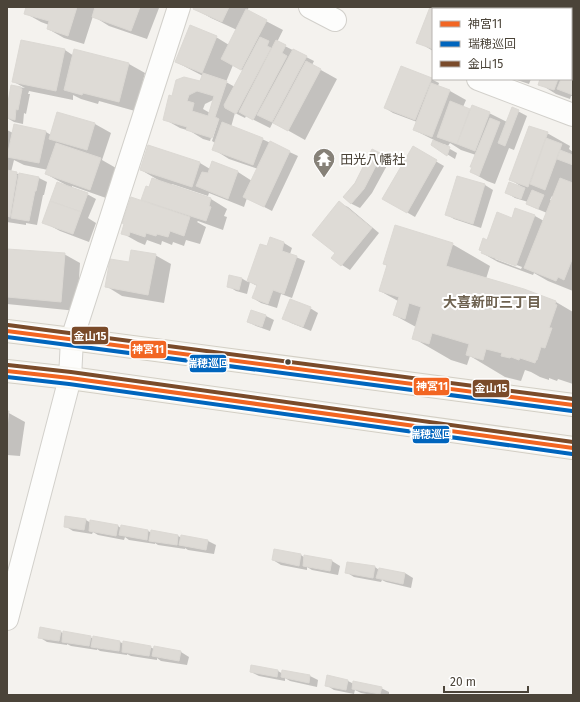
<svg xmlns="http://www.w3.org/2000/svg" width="580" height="702" viewBox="0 0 580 702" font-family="'Fira Sans','Noto Sans JP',sans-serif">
<rect width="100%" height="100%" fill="#f4f2ee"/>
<g fill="#0003" fill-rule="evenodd">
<path d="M27 7H94L96 8V7H157L159 8 147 39 109 26 93 16 84 44 64 38 48 29 49 25 41 22 25 13Z"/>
<path d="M195 7H249L247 11 283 30 277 42 314 61 312 65 337 79 305 140 273 122 270 128 246 116 245 118 235 113 231 127 262 139 298 156 272 211 247 198 244 207 209 193 208 196 172 184V186L211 199 227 209 224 216 227 217 223 230 198 221 197 222 206 227 200 244 186 240 184 246 173 242 172 245 162 241 161 245 147 240 145 245 138 242 122 233 151 204 142 199 150 188 160 181 141 170 148 147 200 163 210 169 213 162 238 172 252 181 258 169 229 159 213 149 215 143 212 141 218 122H216L210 141 203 139 190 131 180 128 164 119 172 97 201 82 203 76 176 62 216 37 229 45 237 30 211 18 195 9ZM233 65 243 71 235 87 226 82ZM213 100 210 113 203 109 205 104Z"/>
<path d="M431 7H442L447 9H433V51L418 42Z"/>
<path d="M501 7H573V25L571 24V9H504Z"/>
<path d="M571 40 573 41V96H571L570 99 556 94 540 84 541 80 538 79H571Z"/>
<path d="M65 50 74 56 129 64 145 73 135 111 99 101 98 104 81 99 73 95V100L29 91 28 94H30L26 114 24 113 23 124 14 122 7 118 12 86 25 88 14 82Z"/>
<path d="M431 79 439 83 438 86 450 91 466 100 463 107 471 110 489 113 507 122 512 108 527 116 514 150 509 148 495 184 487 181 471 172 476 155 461 150 450 143 448 146 444 144 443 145 457 153 455 159 432 145 434 140 414 130 417 122 393 113 385 108Z"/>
<path d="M514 79H531L529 84Z"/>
<path d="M95 124 111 133 102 160 116 168 106 198 72 186V188L87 194 96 199 88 218 96 223 89 242 60 231 43 222 66 185 46 174 48 170 24 165 14 160 11 172 16 173 20 175 39 178 47 182 44 195H43L37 225 26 223V225L7 222V130L13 133 46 132 51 135Z"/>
<path d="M547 133 570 146 569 149 573 152V291L548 281 534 273 533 275 498 262 482 253 487 241 512 219 516 209 535 216 544 221 547 213 535 208 527 204 528 202 515 198 507 193 522 188V187L511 180ZM552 196 554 197 552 201 550 200ZM495 257 522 267 521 269 495 259Z"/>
<path d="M413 148 444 166 415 217 384 199Z"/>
<path d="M372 150 390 160 372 193 360 208 352 204 344 197 355 183Z"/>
<path d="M485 185 493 190 481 228 454 219 446 214Z"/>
<path d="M339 203 348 207 379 233 350 270 342 265 336 253Z"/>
<path d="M284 243 292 248 290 254 296 257 305 261 292 298 281 294 277 308 261 303 253 298 257 286 250 282 247 294 236 291 228 286 241 278 248 282 261 245 268 247Z"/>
<path d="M452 244 490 266 486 279 556 302 573 312V384L558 379 557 381 549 378V380L540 377 531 372 525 370 521 381 505 377 470 356 467 365 451 360 413 338 416 327 394 315 398 301 380 291 388 266 384 264Z"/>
<path d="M7 250 64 254 80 263 77 311 7 304Z"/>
<path d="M155 255 171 264 164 303 122 296 106 286 130 263Z"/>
<path d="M310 308 318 313 311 331 291 323 283 318Z"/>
<path d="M266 316 274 320 270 331 256 326 248 322Z"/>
<path d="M7 412 25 422 20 456 7 455Z"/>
<path d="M66 517 86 520 91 523 118 526 122 529V526L148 531 152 533V531L178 536 182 538V536L208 541 216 545 214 554 188 550 185 548V549L158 545 155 543V544L129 540 125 537 124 540 98 535 93 532 92 534 73 531 65 526Z"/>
<path d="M301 555 305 558 332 561 340 566 338 575 312 570 307 567V570L281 565 273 560Z"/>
<path d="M375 567 379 570V569L405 573 413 578 411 588 386 582 382 580 381 582 354 577 346 572Z"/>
<path d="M61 632 64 634 90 637 94 639V637L120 642 124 644 150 647 154 649 181 652 189 657 187 665 161 661 157 658V660L131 656 127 654V655L100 651 97 649V650L71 646 67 644V645L47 642 39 637Z"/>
<path d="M278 671 283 674V671L310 676 318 680 317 687 290 681 285 678V681L259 676 251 672Z"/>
<path d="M328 677 348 681 354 684 381 688 389 692V695H372L361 693 355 690 354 694 334 690 326 685Z"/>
</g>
<g fill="#dedbd6" stroke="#dcd9d4" fill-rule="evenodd">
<path d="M26 7H77L68 36 47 29 49 21 24 14Z"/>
<path d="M95 7H140L131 31 92 17Z"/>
<path d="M194 7H229L222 22 193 9Z"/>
<path d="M430 7H445L450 9H433V49L416 43Z"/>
<path d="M485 7H493L499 9H484Z"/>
<path d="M504 7H524L523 9H509Z"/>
<path d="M528 7H547V9H527Z"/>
<path d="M560 7H573V24L571 23V9H559Z"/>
<path d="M246 9 267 20 241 70 221 59Z"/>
<path d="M190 25 217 36 202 73 175 62Z"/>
<path d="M260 37 269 41 267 46 271 48 236 114 225 108 224 105Z"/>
<path d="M21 40 65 49 56 91 12 82Z"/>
<path d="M276 40 286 45 282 53 287 56 253 120 239 112Z"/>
<path d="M573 43V95L557 89 561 79H571V49Z"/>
<path d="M74 49 129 63 119 102 83 93 82 95 64 90Z"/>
<path d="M293 49 307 56 272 122 257 115Z"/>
<path d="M306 61 321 69 288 131 273 123Z"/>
<path d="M401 66 432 78 415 120 384 108Z"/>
<path d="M203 73 227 81 215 117 219 119 212 138 186 130 187 127 163 120 169 95 172 96 176 80 184 77 200 81ZM197 91 214 96 208 116 192 111 194 103 187 101 189 95Z"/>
<path d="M540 79H558L554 90 538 85Z"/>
<path d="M431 83 450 90 432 137 413 130Z"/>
<path d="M11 85 21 87 20 88 22 89 18 110 16 109 15 120 7 118V108Z"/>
<path d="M450 101 470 109 457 144 437 137Z"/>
<path d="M472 105 490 112 475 151 457 144Z"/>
<path d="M512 107 519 110 505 146 498 143Z"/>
<path d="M57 112 95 123 87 150 49 139Z"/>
<path d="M490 118 500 122 479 176 470 172 472 167H470Z"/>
<path d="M222 122 263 138 253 165 212 150Z"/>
<path d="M14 124 46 131 39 163 7 157Z"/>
<path d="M529 126 548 132 528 187 509 180Z"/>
<path d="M546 138 562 144 545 190 530 184Z"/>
<path d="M433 140 450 147 447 156 431 145Z"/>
<path d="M270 141 290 151 264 207 243 197Z"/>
<path d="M56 143 101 158 90 190 45 174Z"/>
<path d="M148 145 200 162 192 187 140 170Z"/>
<path d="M413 146 437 160 407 213 382 199Z"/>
<path d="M372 149 382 154 364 189 351 204 343 197 355 183Z"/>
<path d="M560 150 573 155V165L557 159Z"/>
<path d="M212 161 238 171 228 199 196 186 202 172 208 173Z"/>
<path d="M7 170 17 172 16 175H17L10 217 7 216Z"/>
<path d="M19 173 39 177 36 191H35L29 221 11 218Z"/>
<path d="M457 176 485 184 473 224 445 215Z"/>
<path d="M152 178 211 198 209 206 211 207 206 221 141 200 146 186 149 187Z"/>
<path d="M560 178 573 183V257L564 280 558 277 556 281 524 268Z"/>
<path d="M57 182 88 193 81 212 50 201Z"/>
<path d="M509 182 525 188 521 199 505 193Z"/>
<path d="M532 190 544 195 538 209 526 204Z"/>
<path d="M131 197 190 217 184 236 170 231 168 237 157 234 156 236 146 233 145 237 130 232 129 236 121 234 124 224 122 223Z"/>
<path d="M50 201 81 212 73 234 42 223Z"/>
<path d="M339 201 372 228 341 266 331 258 335 253 312 235Z"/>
<path d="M515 208 535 215 516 266 481 253 482 251 479 250 483 238 487 240 497 212 512 218Z"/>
<path d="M395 225 453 243 446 266 524 289 556 301 555 304 557 305 549 328H552L545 348 541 347 537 360H536L535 363 520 358 519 360 511 357 510 358 501 356 502 353 486 349 483 360 466 355 469 344 432 333 429 344 412 339 421 307 409 303 405 319 393 315 399 297 379 291 387 265 383 264Z"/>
<path d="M270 237 284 242 282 251 297 256 284 294 273 290 268 304 252 298 257 285 247 281 260 244 267 246Z"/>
<path d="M7 249 65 253 61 302 7 297Z"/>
<path d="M131 250 156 254 148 295 105 287 110 259 129 262Z"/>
<path d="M229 275 242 278 239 290 227 287Z"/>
<path d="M290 299 311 307 303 327 282 319Z"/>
<path d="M251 310 266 315 262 327 247 322Z"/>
<path d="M7 411H9L7 427Z"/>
<path d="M65 516 86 519 84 530 64 527Z"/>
<path d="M90 520 118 525 116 536 89 531Z"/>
<path d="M121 525 148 530 147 540 119 535Z"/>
<path d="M151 530 178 535 177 545 149 541Z"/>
<path d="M181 535 208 540 206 550 179 545Z"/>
<path d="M274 549 301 554 299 566 272 560Z"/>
<path d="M304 555 332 560 330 571 303 566Z"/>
<path d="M347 562 375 566 373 578 345 573Z"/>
<path d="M379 568 405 573 403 584 376 578Z"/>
<path d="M40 627 61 631 59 641 38 638Z"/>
<path d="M63 631 91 636 89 646 62 642Z"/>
<path d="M93 636 120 641 119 651 91 647Z"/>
<path d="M123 641 151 646 149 656 122 652Z"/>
<path d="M154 646 181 651 179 661 152 656Z"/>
<path d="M251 665 278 670 277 677 250 672Z"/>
<path d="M282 670 310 675 309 683 281 677Z"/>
<path d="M327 675 348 680 346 690 325 686Z"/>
<path d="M353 681 382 687 380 694 352 689Z"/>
</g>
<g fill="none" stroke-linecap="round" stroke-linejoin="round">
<g stroke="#d2d0cb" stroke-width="24">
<g id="street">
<path d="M310 7 335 20"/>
<path d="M469 9 470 7"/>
<path d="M478 79 573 115"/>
<path d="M7 619 70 378 72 339 179 7"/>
</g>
</g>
<g stroke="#d3cfc5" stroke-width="24">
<g id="secondary">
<path d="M7 331 72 339 573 405"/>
<path d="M7 371 70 378 573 448"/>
</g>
</g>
<use href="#street" stroke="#fdfdfc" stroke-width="22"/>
<use href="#secondary" stroke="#f7f6f1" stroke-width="22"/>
<g stroke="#fff" stroke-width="7">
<g id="bus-1">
<path d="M7 331 573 405"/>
<path d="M7 371 70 378 573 448"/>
</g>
</g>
<g stroke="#fff" stroke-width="7">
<g id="bus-2">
<path d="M7 337 572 411"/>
<path d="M7 377 69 384 572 454"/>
</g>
</g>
<g stroke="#fff" stroke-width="7">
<g id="bus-3">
<path d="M8 325 573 399"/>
<path d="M8 365 71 372 573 442"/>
</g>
</g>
<use href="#bus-1" stroke="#f26522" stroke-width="4"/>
<use href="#bus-2" stroke="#0065bd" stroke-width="4"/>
<use href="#bus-3" stroke="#7a4b2a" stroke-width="4"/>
</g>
<defs>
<g id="temple-pin" transform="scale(1.15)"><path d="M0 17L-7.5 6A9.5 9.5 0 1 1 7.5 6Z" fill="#868178" stroke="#fff"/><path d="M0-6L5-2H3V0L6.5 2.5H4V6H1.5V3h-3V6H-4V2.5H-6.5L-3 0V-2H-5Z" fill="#fff"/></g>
</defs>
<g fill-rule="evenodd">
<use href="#temple-pin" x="324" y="159"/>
</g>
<circle fill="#4b4439" stroke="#fff" stroke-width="1.5" cx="288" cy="362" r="3.5"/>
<g text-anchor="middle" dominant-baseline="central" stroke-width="4" stroke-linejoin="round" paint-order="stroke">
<g font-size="13" fill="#4b4439" stroke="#fff" text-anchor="start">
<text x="340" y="159">田光八幡社</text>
</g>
<g font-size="14" font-weight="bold" fill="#6e6250" stroke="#fff">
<text x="492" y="302">大喜新町三丁目</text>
</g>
</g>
<g stroke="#fff" stroke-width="1.5">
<rect x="71" y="326" width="38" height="19" rx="4" fill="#7a4b2a"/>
<rect x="130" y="340" width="37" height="19" rx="4" fill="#f26522"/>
<rect x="189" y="354" width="38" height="19" rx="4" fill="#0065bd"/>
<rect x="413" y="377" width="37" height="19" rx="4" fill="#f26522"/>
<rect x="472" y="379" width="38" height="19" rx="4" fill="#7a4b2a"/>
<rect x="412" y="425" width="38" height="19" rx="4" fill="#0065bd"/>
</g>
<g font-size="11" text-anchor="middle" font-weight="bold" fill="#fff">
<text x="90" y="340">金山15</text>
<text x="148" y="353">神宮11</text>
<text x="208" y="367">瑞穂巡回</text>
<text x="432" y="390">神宮11</text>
<text x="491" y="392">金山15</text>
<text x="431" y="438">瑞穂巡回</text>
</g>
<rect width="580" height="702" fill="none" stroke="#4b4439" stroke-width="16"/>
<rect x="432" y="8" width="140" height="72" fill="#ffffff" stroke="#b7b4b0"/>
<rect x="440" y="21" width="20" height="6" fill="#f26522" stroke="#b7b4b0"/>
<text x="468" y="28" font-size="12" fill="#4b4439">神宮11</text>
<rect x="440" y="41" width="20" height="6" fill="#0065bd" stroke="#b7b4b0"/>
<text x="468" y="48" font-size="12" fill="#4b4439">瑞穂巡回</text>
<rect x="440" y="61" width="20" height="6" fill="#7a4b2a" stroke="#b7b4b0"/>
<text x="468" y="68" font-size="12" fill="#4b4439">金山15</text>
<path d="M444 686v6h84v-6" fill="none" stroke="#4b4439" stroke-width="2"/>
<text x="450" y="686" font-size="12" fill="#4b4439" stroke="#ffffff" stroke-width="3" paint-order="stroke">20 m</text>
</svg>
